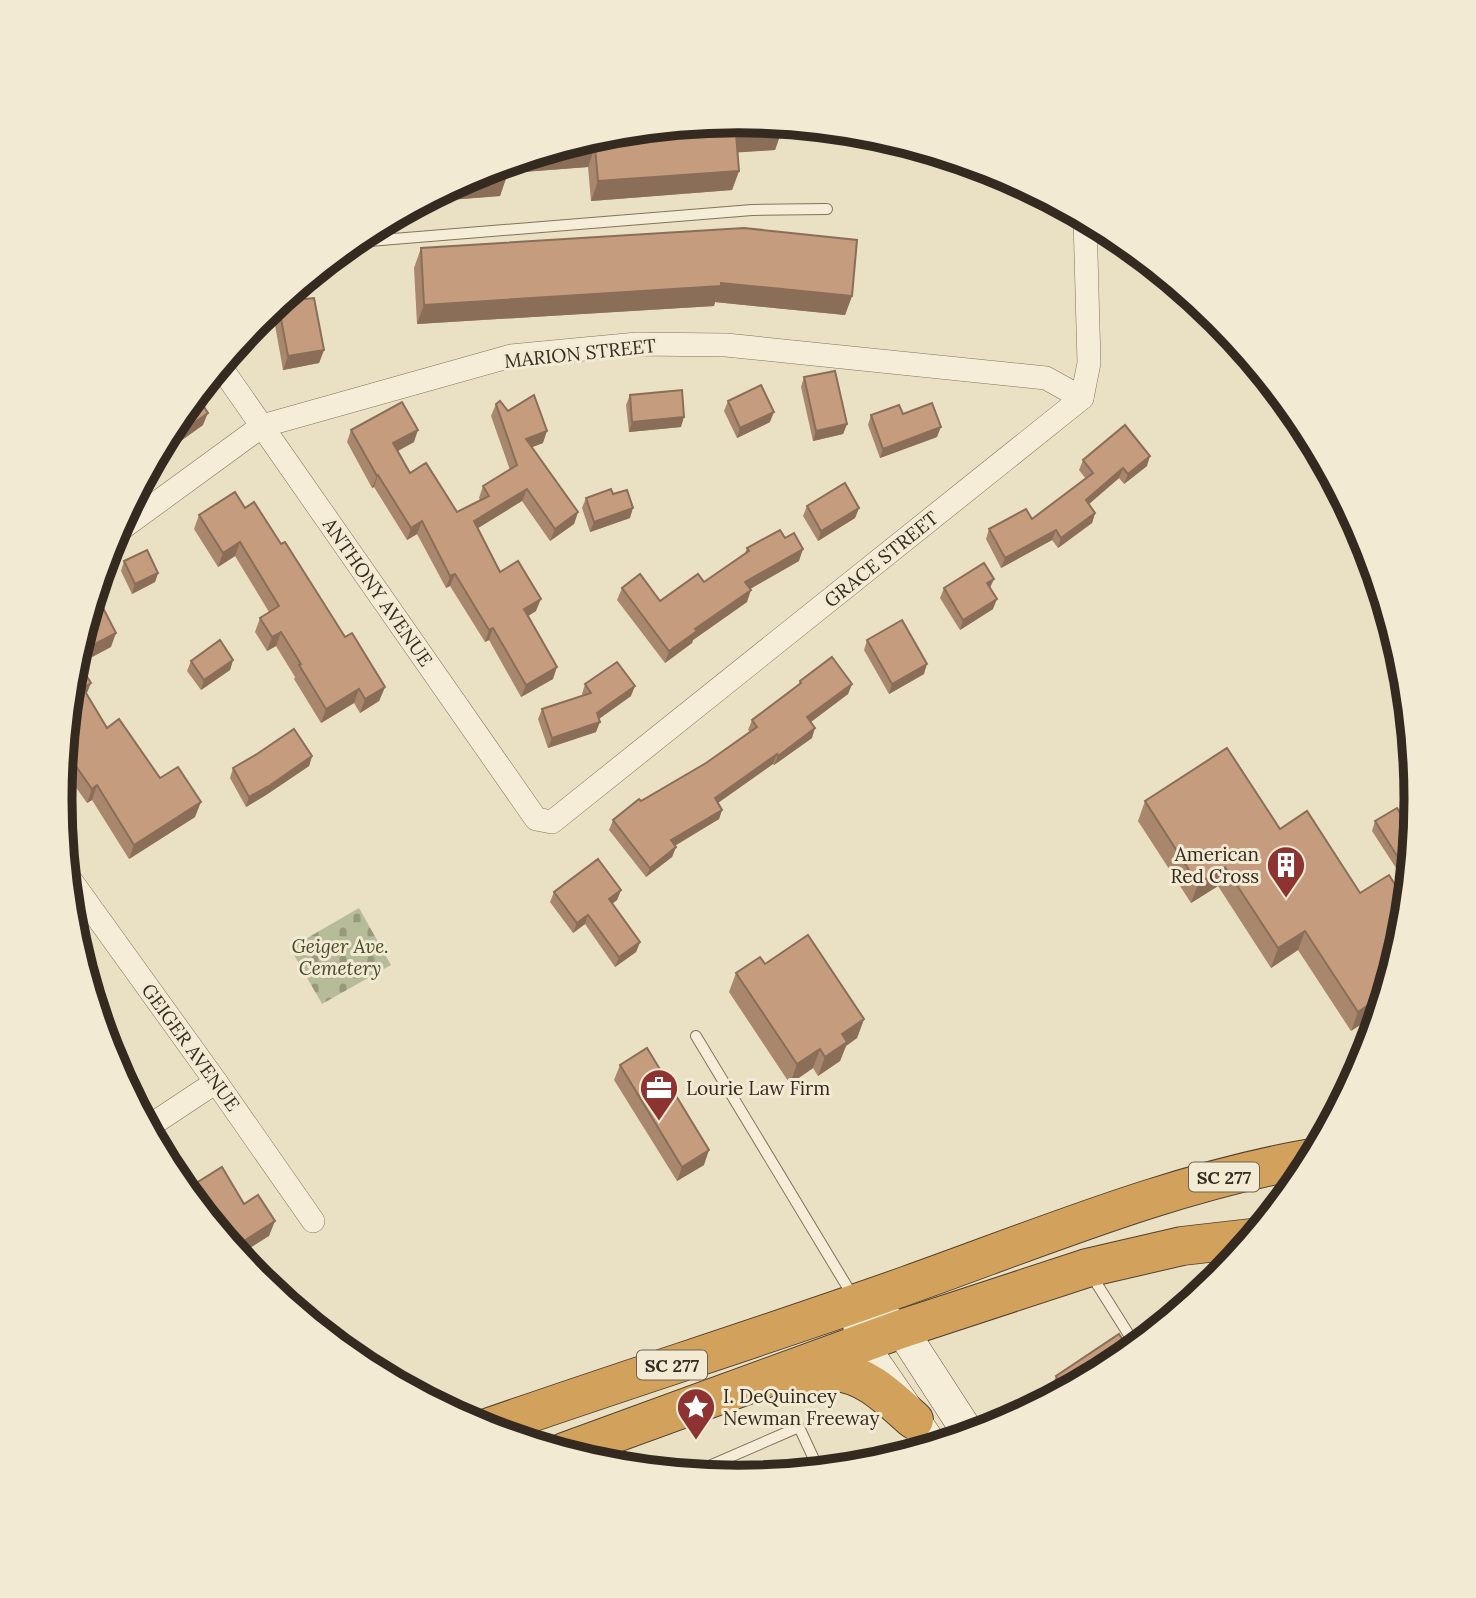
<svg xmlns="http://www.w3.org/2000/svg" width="1476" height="1598" viewBox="0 0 1476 1598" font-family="Lora,serif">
<defs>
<pattern id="cemetery-stones" width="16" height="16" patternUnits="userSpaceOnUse" patternTransform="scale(1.75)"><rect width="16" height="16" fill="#b7bc98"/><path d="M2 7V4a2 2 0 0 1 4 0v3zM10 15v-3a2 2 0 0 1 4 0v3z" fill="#96997b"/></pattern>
</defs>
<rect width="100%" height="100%" fill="#eae0c4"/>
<path fill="url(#cemetery-stones)" d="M359 908 391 965 322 1004 290 948Z"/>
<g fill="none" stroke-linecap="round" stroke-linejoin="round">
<g stroke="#83725c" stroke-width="12">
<g id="lane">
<path d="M359 237 369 241 752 210 827 209"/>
<path d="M696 1036 854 1298"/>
<path d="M1090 1273 1136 1346"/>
<path d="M693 1473 799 1427 819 1470"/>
</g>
</g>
<g stroke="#83725c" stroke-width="24">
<g id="street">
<path d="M220 366 536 819 552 822 1082 398 1089 363 1085 219"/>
<path d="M114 534 262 426 511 356 637 344 726 345 1046 378 1082 398"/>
<path d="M67 875 216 1082 313 1221"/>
<path d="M148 1127 216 1082"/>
</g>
</g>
<g stroke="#655340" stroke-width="33">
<g id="secondary">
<path d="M882 1318 901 1329 969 1434"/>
<path d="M859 1322 861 1343 932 1446"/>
</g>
</g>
<g stroke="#514130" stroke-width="40">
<g id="highway">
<path d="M802 1376C813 1375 824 1372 835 1372 867 1374 891 1400 914 1420"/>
<path d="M487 1428C627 1379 768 1335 908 1285 1040 1238 1173 1182 1312 1158"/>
<path d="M564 1452 901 1329 1087 1268 1182 1246 1252 1238"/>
</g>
</g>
<use href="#lane" stroke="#f5edd7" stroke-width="10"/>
<use href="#street" stroke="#f5edd7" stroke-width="23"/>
<use href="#secondary" stroke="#f5edd7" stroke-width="32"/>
<use href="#highway" stroke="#d2a25d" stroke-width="38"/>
</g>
<g fill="#a9876c">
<path d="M782 130 775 150 738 152 739 171 732 190 591 201 588 167 507 173 500 196 423 202 606 133Z"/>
<path d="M421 248 852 296 845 315 715 302 714 306 417 324 414 268Z"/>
<path d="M303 283 305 299 324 350 319 363 283 370 272 308Z"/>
<path d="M804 377 847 424 843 434 813 441 801 387Z"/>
<path d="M630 395 681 427 629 432 626 405Z"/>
<path d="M728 401 770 422 737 438 724 411Z"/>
<path d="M496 404 508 411 543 443 532 447 578 512 574 524 550 541 522 501 478 528 500 572 536 611 528 616 553 679 521 697 489 640 485 642 450 586 446 588 417 534 407 540 374 487 372 488 347 442 351 430 414 442 397 451 410 473 457 512 480 500 479 498 483 486 510 470 491 416Z"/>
<path d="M903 414 937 437 880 458 868 425 871 415Z"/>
<path d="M174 422 203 425 168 450 163 442Z"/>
<path d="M1083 460 1147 466 1124 484 1119 478 1089 504 1095 513 1092 523 1058 548 1052 540 1001 568 986 539 989 529 1032 519 1086 479 1079 470Z"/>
<path d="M613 494 630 518 590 532 582 508 586 498Z"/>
<path d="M807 506 859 508 855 518 818 541 803 516Z"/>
<path d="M245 508 281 544 345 637 385 687 379 701 360 713 354 703 321 723 294 679 295 677 276 646 267 651 255 632 260 618 269 612 235 556 218 567 194 529 199 515Z"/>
<path d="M747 548 799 561 750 589 747 602 693 640 692 643 665 663 617 600 622 588 660 601 704 582 745 553Z"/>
<path d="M124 561 158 573 155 582 132 594 121 571Z"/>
<path d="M944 588H990L993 609 960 630 940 598Z"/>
<path d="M867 640 924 674 889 694 864 650Z"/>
<path d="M111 647 79 664 87 694 107 728 160 778 195 817 129 859 92 800 87 803 63 769 65 765 63 763 73 666Z"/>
<path d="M233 660 230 670 201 690 187 671 191 661Z"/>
<path d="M800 681 852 684 848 694 811 722 812 738 774 765 773 764 718 803 722 810 719 819 675 846 676 847 672 857 646 877 609 830 613 820 641 801 706 763 750 732 748 730 752 720 798 686Z"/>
<path d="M585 684 631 696 599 719 596 732 548 748 538 719 542 709 583 696 582 694Z"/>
<path d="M312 756 309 766 266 795 246 807 230 778 233 768Z"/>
<path d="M1145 801 1280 829 1360 893 1406 902 1351 1031 1298 950 1271 968 1218 886 1191 903 1138 821Z"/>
<path d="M1375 821 1413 833 1396 868 1372 831Z"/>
<path d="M621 890 617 900 612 904 640 942 636 952 615 967 585 924 573 933 550 902 554 892Z"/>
<path d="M765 964 864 1019 857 1038 846 1046 840 1061 818 1076 813 1068 790 1084 729 992 736 973Z"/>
<path d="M620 1065 704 1165 677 1181 614 1080Z"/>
<path d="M1115 1363 1050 1398 1049 1395 1056 1376Z"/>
</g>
<g fill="#8a6e58">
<path d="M782 130 775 150 729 153 736 134Z"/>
<path d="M595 147 588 167 499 174 502 165 548 151Z"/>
<path d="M739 171 732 190 591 201 598 181Z"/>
<path d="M507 176 500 196 423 202 464 180Z"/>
<path d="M721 283 852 296 845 315 715 302 714 306 417 324 424 305Z"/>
<path d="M324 350 319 363 283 370 288 356Z"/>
<path d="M774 412 770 422 737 438 740 428Z"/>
<path d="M208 413 203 425 168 450 172 438Z"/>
<path d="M684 417 681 427 629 432 632 422Z"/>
<path d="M847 424 843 434 813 441 816 431Z"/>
<path d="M941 427 937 437 880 458 883 449Z"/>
<path d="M418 430 414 442 389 456 393 443Z"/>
<path d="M547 431 543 443 522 451 526 439Z"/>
<path d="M1150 456 1147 466 1124 484 1128 474Z"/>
<path d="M1123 468 1119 478 1082 510 1086 500Z"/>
<path d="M378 475 374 487 372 488 377 476Z"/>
<path d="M527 489 522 501 470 533 474 521Z"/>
<path d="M633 508 630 518 590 532 594 522Z"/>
<path d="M859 508 855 518 818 541 821 531Z"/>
<path d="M578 512 574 524 550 541 555 529Z"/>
<path d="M1095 513 1092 523 1058 548 1061 538Z"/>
<path d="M422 521 417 534 407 540 411 528Z"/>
<path d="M1056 530 1052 540 1001 568 1005 558Z"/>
<path d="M240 542 235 556 218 567 223 553Z"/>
<path d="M803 549 799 561 741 594 745 582Z"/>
<path d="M158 573 155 582 132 594 135 584Z"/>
<path d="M455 574 450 586 446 588 450 576Z"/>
<path d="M994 579 990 588 987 583Z"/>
<path d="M751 590 747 602 693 640 692 643 665 663 669 651 695 629Z"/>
<path d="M541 599 536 611 520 621 524 609Z"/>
<path d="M997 599 993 609 960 630 963 620Z"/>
<path d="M493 628 489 640 485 642 489 630Z"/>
<path d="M281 632 276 646 267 651 272 637Z"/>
<path d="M116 633 111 647 73 667 76 654Z"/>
<path d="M233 660 230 670 201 690 204 680Z"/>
<path d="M927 664 924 674 889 694 892 684Z"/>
<path d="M557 667 553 679 521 697 526 685Z"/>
<path d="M91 683 85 698 83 688Z"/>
<path d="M852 684 848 694 804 727 807 717Z"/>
<path d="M635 686 631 696 593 723 597 713Z"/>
<path d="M385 687 379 701 360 713 365 699Z"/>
<path d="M359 689 354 703 321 723 326 709Z"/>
<path d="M600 722 596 732 548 748 552 738Z"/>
<path d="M815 728 812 738 774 765 778 756Z"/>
<path d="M777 754 773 764 712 807 715 798Z"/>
<path d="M312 756 309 766 266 795 246 807 249 797Z"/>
<path d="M97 785 92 800 87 803 92 789Z"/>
<path d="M201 802 195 817 129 859 134 845Z"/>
<path d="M722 810 719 819 667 850 671 840Z"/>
<path d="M676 847 672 857 646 877 650 868Z"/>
<path d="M1411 851V859L1396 868 1399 859Z"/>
<path d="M1225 867 1218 886 1191 903 1198 884Z"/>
<path d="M621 890 617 900 605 909 609 899Z"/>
<path d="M588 915 585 924 573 933 577 923Z"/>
<path d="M1305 931 1298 950 1271 968 1278 948Z"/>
<path d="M640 942 636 952 615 967 619 957Z"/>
<path d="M1384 994 1379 1013 1351 1031 1358 1012Z"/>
<path d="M864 1019 857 1038 846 1046 840 1061 818 1076 825 1057 842 1034Z"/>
<path d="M820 1049 813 1068 790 1084 797 1064Z"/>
<path d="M709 1150 704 1165 677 1181 682 1167Z"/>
<path d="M275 1221 269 1236 239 1255 233 1248Z"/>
</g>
<g fill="#c59d7e" stroke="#8a6e58" stroke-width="2">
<path d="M738 121 781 125 782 130 736 134 739 171 598 181 595 147 548 151 606 133Z"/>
<path d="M507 164V176L464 180 479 172Z"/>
<path d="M744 228 857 240 852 296 721 283V286L424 305 421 248Z"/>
<path d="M303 283 305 299 314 298 324 350 288 356 278 303Z"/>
<path d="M835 371 847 424 816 431 804 377Z"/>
<path d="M761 385 774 412 740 428 728 401Z"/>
<path d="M682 390 684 417 632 422 630 395Z"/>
<path d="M196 395 208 413 172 438 168 432 174 422Z"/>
<path d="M534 395 547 431 526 439 578 512 555 529 527 489 474 521 500 572 518 561 541 599 524 609 557 667 526 685 493 628 489 630 455 574 450 576 422 521 411 528 378 475 377 476 351 430 402 402 418 430 393 443 410 473 426 463 457 512 489 496 483 486 517 465 496 404 500 401 508 411Z"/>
<path d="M932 403 941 427 883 449 871 415 899 405 903 414Z"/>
<path d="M1125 425 1150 456 1128 474 1123 468 1086 500 1095 513 1061 538 1056 530 1005 558 989 529 1026 509 1032 519 1093 473 1083 460Z"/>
<path d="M845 483 859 508 821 531 807 506Z"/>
<path d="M611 489 613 494 627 490 633 508 594 522 586 498Z"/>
<path d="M235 492 245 508 254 502 281 544 285 542 345 637 352 633 385 687 365 699 359 689 326 709 299 665 301 664 281 632 272 637 260 618 279 606 240 542 223 553 199 515Z"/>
<path d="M780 530 785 538 794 533 803 549 745 582 751 590 695 629 697 631 669 651 622 588 640 574 660 601 698 574 704 582 749 551 747 548Z"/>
<path d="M147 550 158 573 135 584 124 561Z"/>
<path d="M984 563 994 579 987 583 997 599 963 620 944 588Z"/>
<path d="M102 606 116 633 76 654 89 613Z"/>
<path d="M902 620 927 664 892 684 867 640Z"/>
<path d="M220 640 233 660 204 680 191 661Z"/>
<path d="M832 657 852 684 807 717 815 728 778 756 777 754 715 798 722 810 671 840 676 847 650 868 613 820 639 799 641 801 706 763 757 727 752 720 801 683 800 681Z"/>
<path d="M75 658 91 683 83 688 107 728 119 719 160 778 178 767 201 802 134 845 97 785 92 789 68 755 71 753 65 743 73 666Z"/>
<path d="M617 662 635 686 597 713 600 722 552 738 542 709 591 693 585 684Z"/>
<path d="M294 729 312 756 269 786 249 797 233 768 257 754Z"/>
<path d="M1227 748 1280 829 1307 811 1360 893 1389 875 1406 902 1403 932 1384 994 1358 1012 1305 931 1278 948 1225 867 1198 884 1145 801Z"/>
<path d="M1397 808 1413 833 1411 851 1399 859 1375 821Z"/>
<path d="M598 859 621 890 609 899 640 942 619 957 588 915 577 923 554 892Z"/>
<path d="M808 935 864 1019 842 1034 847 1042 825 1057 820 1049 797 1064 736 973 760 957 765 964Z"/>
<path d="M647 1048 709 1150 682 1167 620 1065Z"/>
<path d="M222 1167 244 1204 258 1195 275 1221 233 1248 185 1190Z"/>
<path d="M1119 1334 1130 1351 1115 1363 1065 1390 1056 1376Z"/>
</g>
<defs>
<g id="building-pin" transform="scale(2.0125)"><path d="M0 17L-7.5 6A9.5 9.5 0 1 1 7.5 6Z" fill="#8d3432" stroke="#f2ead3"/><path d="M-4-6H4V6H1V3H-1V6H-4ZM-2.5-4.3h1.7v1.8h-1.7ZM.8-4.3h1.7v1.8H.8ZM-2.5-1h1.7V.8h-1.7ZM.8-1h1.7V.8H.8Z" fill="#fff"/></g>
<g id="office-pin" transform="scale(2.0125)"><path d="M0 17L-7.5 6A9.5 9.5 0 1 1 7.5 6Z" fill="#8d3432" stroke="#f2ead3"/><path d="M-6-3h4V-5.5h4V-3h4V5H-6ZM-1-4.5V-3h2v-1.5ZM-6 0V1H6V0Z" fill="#fff"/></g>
<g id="sight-pin" transform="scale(2.0125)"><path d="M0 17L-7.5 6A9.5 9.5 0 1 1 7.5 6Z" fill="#8d3432" stroke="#f2ead3"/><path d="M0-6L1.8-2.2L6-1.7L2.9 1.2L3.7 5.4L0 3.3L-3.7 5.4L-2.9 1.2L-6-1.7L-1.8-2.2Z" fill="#fff"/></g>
</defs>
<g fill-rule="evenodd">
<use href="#building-pin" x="1286" y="865"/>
<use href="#office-pin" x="659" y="1088"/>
<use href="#sight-pin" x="696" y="1407"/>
</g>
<g text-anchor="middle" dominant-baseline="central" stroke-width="6" stroke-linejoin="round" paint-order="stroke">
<g fill="#f2ead3" stroke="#6d6455" stroke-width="2">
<rect x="1189" y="1162.5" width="70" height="29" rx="5"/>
<rect x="637" y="1350.5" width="70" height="29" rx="5"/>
</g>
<g font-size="18" font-weight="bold" fill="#342a1f">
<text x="1224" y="1177">SC 277</text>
<text x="672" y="1365">SC 277</text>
</g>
<g font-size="19" fill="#342a1f" stroke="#f2ead3">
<text transform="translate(580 353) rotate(-6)">MARION STREET</text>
<text transform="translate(881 559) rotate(-39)">GRACE STREET</text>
<text transform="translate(378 592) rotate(55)">ANTHONY AVENUE</text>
<text transform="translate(191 1047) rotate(54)">GEIGER AVENUE</text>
</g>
<g font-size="19" fill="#342a1f" stroke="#f2ead3" text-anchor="start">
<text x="1259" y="854" text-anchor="end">American<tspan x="1259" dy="22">Red Cross</tspan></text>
<text x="686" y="1088">Lourie Law Firm</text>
<text x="723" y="1396">I. DeQuincey<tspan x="723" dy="22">Newman Freeway</tspan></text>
</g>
<g font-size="19" font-style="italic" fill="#444f27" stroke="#f2ead3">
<text x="340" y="946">Geiger Ave.<tspan x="340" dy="22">Cemetery</tspan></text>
</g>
</g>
<path d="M0 0H1476V1598H0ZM72 799a666 666 0 1 1 1332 0a666 666 0 1 1-1332 0Z" fill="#f2ead3" fill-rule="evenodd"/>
<path fill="none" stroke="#342a1f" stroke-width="9" d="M72 799a666 666 0 1 1 1332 0a666 666 0 1 1-1332 0Z"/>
</svg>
